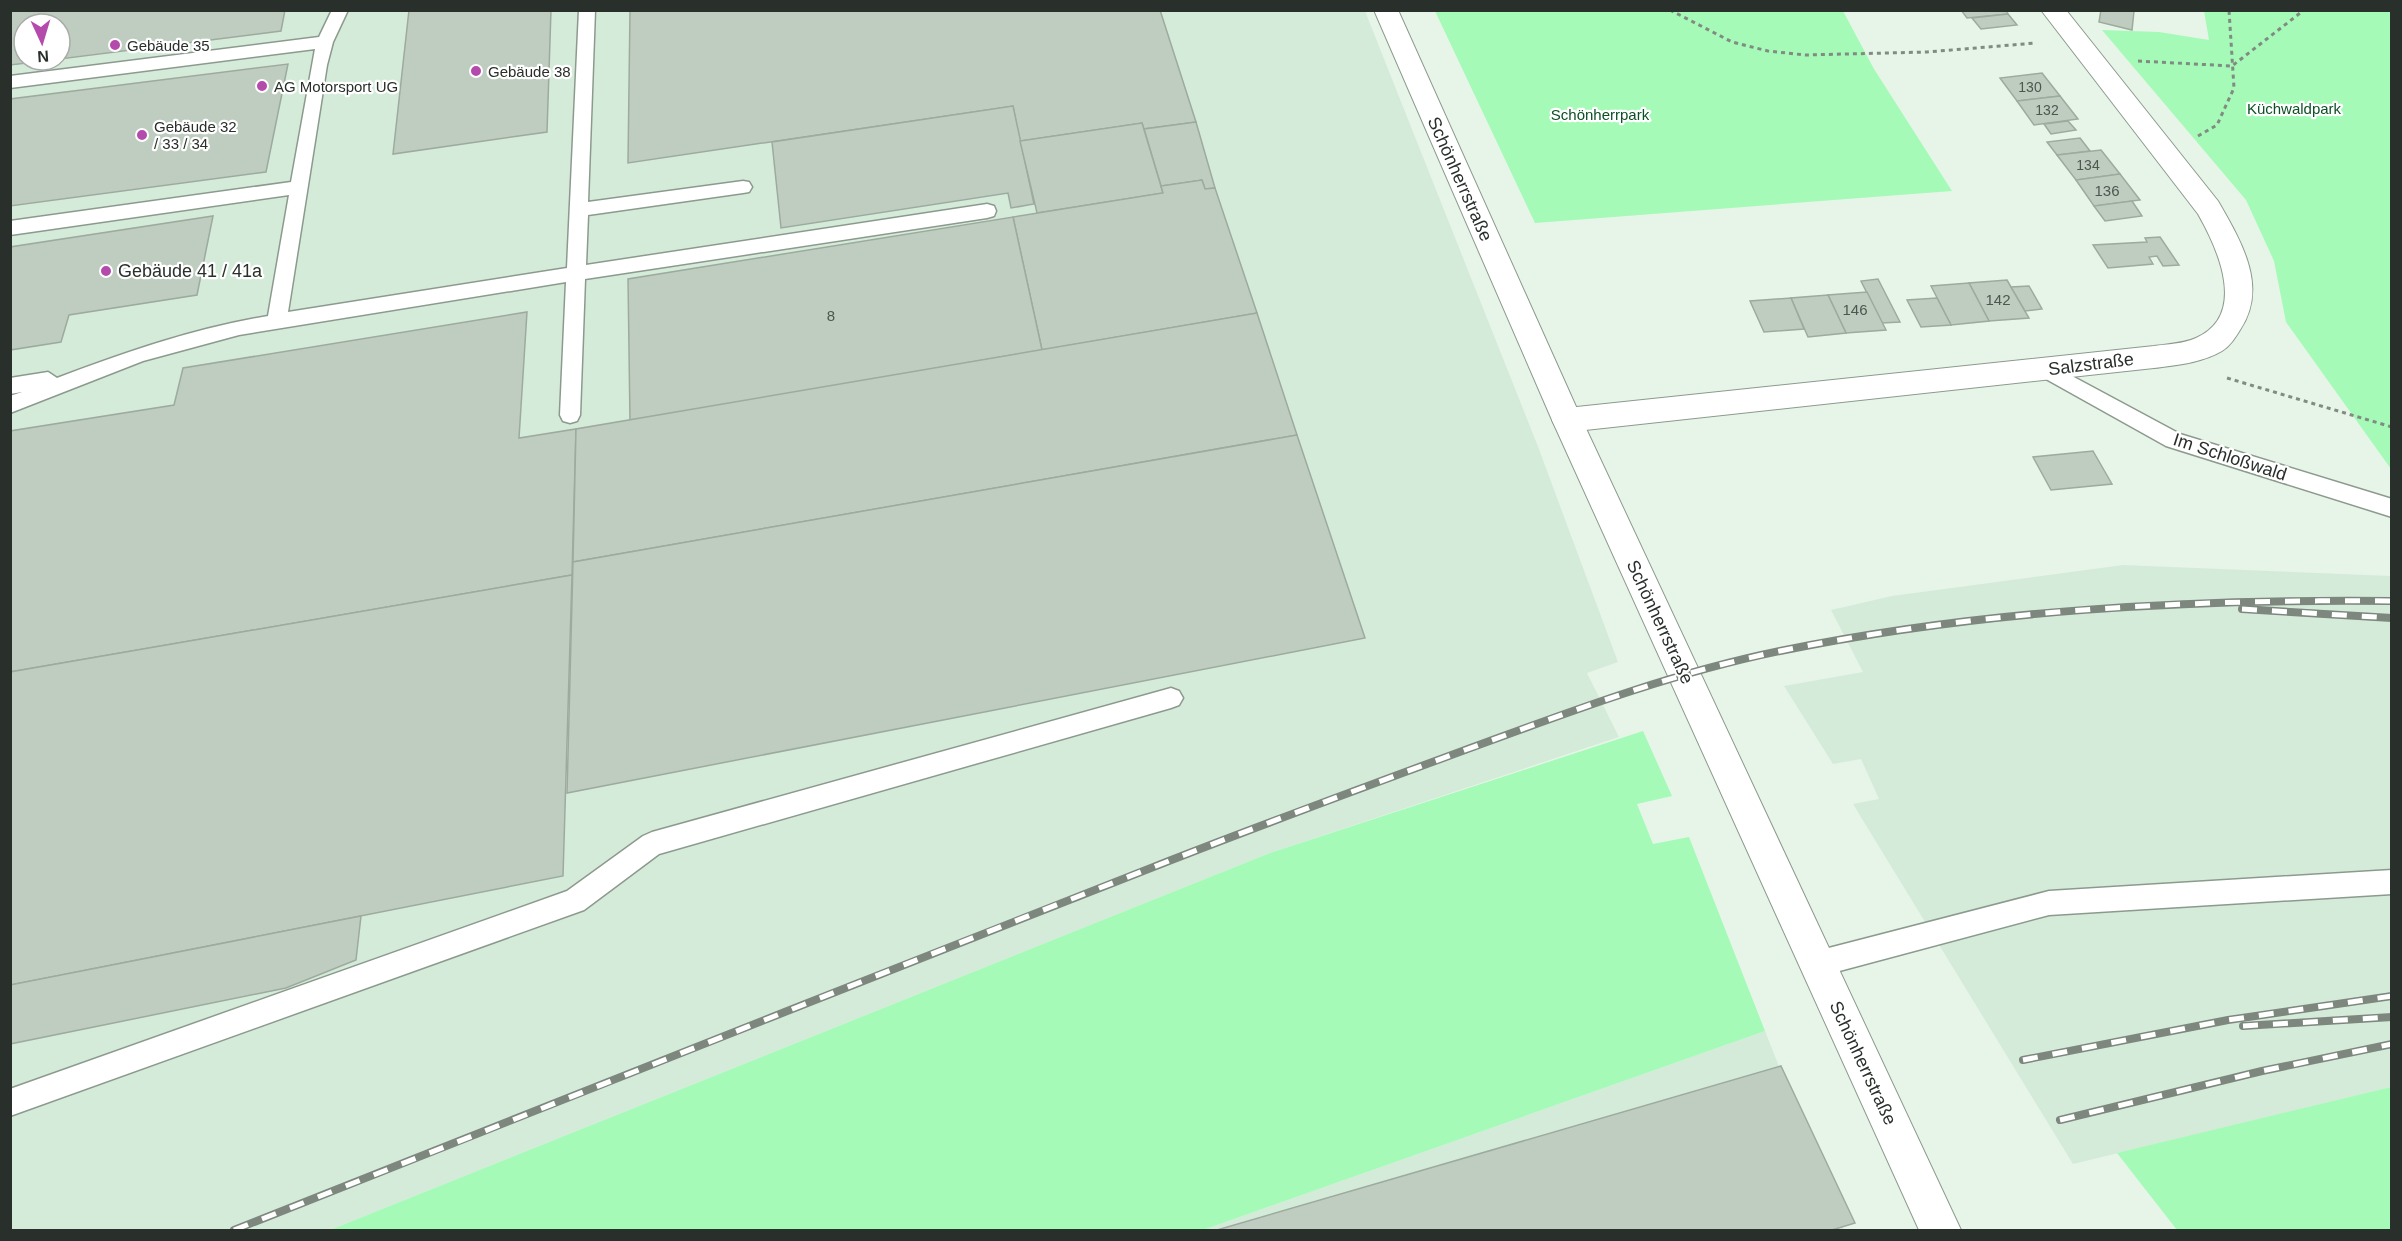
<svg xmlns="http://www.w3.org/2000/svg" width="2402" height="1241" viewBox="0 0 2402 1241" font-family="Arial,sans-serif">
<rect width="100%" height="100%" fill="#e6f5e8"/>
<g fill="#d5ebd9" fill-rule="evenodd">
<path d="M10 11H1365L1537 444 1618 662 1587 673 1619 737 1270 853 330 1230H11ZM24 24H60V60H24Z"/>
<path d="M2123 565 2391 576V1087L2073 1164 1853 804 1879 799 1861 759 1833 764 1784 686 1863 672 1831 610 1892 596Z"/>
<path d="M1765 1031 1844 1230H1203Z"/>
</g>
<g fill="#a5fab8">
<path d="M1435 11H1843L1874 69 1952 191 1535 223Z"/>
<path d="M2204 11H2391V469L2286 322 2274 261 2246 200 2102 30 2159 32 2209 40Z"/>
<path d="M1643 731 1672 796 1637 804 1653 844 1689 837 1765 1031 1203 1230H330L1270 853Z"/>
<path d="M2391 1087V1230H2177L2117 1153Z"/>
</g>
<g fill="#becdc0" stroke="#9dab9f" stroke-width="1.5">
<path d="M10 10H285L281 31 60 59V24H24V60H53L10 65Z"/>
<path d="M409 10H551L547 132 393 154Z"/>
<path d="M630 10H1160L1196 122 1144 129 1142 123 1020 141 1013 106 628 163Z"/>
<path d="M1961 10H2006L2008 14 1967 18Z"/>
<path d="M2101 10 2134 11 2132 30 2099 22Z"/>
<path d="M2008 14 2017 25 1981 29 1972 18Z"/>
<path d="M288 64 266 172 10 206V99Z"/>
<path d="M2042 73 2060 96 2017 101 2000 78Z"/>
<path d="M2060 96 2078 119 2034 125 2017 101Z"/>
<path d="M1013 106 1034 204 1011 208 1008 193 781 228 772 142Z"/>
<path d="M2068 121 2076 130 2051 134 2044 124Z"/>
<path d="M1196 122 1215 188 1205 189 1202 180 1161 186 1144 129Z"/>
<path d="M1142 123 1163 193 1037 213 1020 141Z"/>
<path d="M2080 138 2090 151 2057 155 2047 142Z"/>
<path d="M2101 150 2120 174 2076 180 2057 155Z"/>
<path d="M2120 174 2140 200 2094 206 2076 180Z"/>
<path d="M1202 180 1205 189 1215 188 1257 313 1042 350 1013 217 1163 193 1161 186Z"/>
<path d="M2132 201 2142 216 2105 221 2094 206Z"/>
<path d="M213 216 197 295 69 315 61 342 10 350V247Z"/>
<path d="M1013 217 1042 350 630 421 628 279Z"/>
<path d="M2160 237 2179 265 2163 266 2157 256 2149 257 2153 264 2108 268 2093 245 2147 242 2145 238Z"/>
<path d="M1878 279 1900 322 1882 323 1861 281Z"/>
<path d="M2007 280 2029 318 1989 321 1969 283Z"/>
<path d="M1969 283 1989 321 1951 325 1931 286Z"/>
<path d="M2029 286 2042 309 2025 311 2011 287Z"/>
<path d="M1867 292 1886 330 1846 333 1828 295Z"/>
<path d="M1828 295 1846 333 1808 337 1791 298Z"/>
<path d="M1791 298 1804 329 1764 332 1750 301Z"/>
<path d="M1937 298 1951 325 1921 327 1907 300Z"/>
<path d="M527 312 519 438 576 429 572 575 10 672V431L174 405 183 368Z"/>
<path d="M1257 313 1297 435 573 562 576 429Z"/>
<path d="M1297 435 1365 638 567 793 573 562Z"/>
<path d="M2093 451 2112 484 2051 490 2033 457Z"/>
<path d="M572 575 563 876 10 985V672Z"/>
<path d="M361 916 356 960 286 988 10 1044V985Z"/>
<path d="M1781 1066 1855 1223 1832 1230H1217Z"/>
</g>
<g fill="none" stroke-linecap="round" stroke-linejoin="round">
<g stroke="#8c9a8e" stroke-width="3">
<g id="lane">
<path d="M332 10H348L333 42 327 65 288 312 567 268 579 10H595L588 202 743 181 749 182 752 187 749 192 743 193 588 215 586 265 987 204 994 206 996 211 994 216 987 218 585 279 580 415 577 421 570 423 563 421 560 415 566 282 239 335 143 361 10 413V396L22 392 10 394V378L48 372 57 378C126 352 195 328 268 316L289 195 10 235V221L291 182 315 49 10 88V76L319 37Z"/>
<path d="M2044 361 2180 434 2392 499V517L2166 446 2037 374 2034 369 2037 364Z"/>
<path d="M1171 688 1179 691 1183 698 1179 705 1171 708 659 854 584 910 10 1116V1089L567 891 643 836 652 832Z"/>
<path d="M2392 870V894L2049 915 1817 977 1808 973 1804 964 1808 955 1817 951 2049 891Z"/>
</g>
</g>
<g stroke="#8c9a8e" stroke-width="2">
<path id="street" d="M2041 10H2066L2218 201C2241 241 2269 287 2240 330 2235 338 2230 346 2222 351 2202 363 2176 365 2154 368L1567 432 1556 428 1552 420 1556 412 1567 408 2154 346C2167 344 2183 344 2196 338 2248 315 2218 249 2198 214Z"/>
</g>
<g stroke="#8c9a8e" stroke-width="2">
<path id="secondary" d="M1374 10H1398L1582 420 1961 1230H1919L1552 420Z"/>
</g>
<g stroke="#818b82" stroke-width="3" stroke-dasharray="4 4" stroke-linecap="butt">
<path d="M1670 10 1732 42 1768 51 1805 55 1927 52 2036 43"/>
<path d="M2138 61 2232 66 2304 10"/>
<path d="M2198 136 2217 125 2234 88 2229 10"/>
<path d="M2227 378 2392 427"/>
</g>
<use href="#lane" fill="#fff" fill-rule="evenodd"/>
<use href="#street" fill="#fff" fill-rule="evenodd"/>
<use href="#secondary" fill="#fff" fill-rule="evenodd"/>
<g stroke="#7d877e" stroke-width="8">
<g id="rail">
<path d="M2242 609 2392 618"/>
<path d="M2243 1026 2392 1017"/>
<path d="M2023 1060 2228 1020 2392 996"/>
<path d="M2060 1120 2262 1071 2392 1044"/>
<path d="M234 1230C542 1109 848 986 1156 866 1258 826 1362 788 1465 750 1569 712 1672 673 1780 651 1982 610 2187 599 2392 601"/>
</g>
</g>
<use href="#rail" stroke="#fff" stroke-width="5" stroke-dasharray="15" stroke-linecap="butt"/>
</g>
<g fill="#b34aac" stroke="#fff" stroke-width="2">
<circle cx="115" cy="45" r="6"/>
<circle cx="476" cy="71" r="6"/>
<circle cx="262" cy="86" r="6"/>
<circle cx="142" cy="135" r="6"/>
<circle cx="106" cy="271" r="6"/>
</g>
<g text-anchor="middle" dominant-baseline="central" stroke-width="4.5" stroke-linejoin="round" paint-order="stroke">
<g font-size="14" fill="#4e5650">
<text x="2030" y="87">130</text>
<text x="2047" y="110">132</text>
<text x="2088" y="165">134</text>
</g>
<g font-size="15" fill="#292f2a" stroke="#fff" text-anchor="start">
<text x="127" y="45">Gebäude 35</text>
<text x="488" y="71">Gebäude 38</text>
<text x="274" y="86">AG Motorsport UG</text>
<text x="154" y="126">Gebäude 32<tspan x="154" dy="17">/ 33 / 34</tspan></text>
</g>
<g font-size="15" fill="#0c4f25" stroke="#fff">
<text x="2294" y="108">Küchwaldpark</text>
<text x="1600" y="114">Schönherrpark</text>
</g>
<g font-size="15" fill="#4e5650">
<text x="2107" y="190">136</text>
<text x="1998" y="299">142</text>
<text x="1855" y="309">146</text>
<text x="831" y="315">8</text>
</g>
<g font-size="18" fill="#292f2a" stroke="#fff">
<text transform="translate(1460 179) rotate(66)">Schönherrstraße</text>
<text transform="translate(2091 364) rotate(-7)">Salzstraße</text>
<text transform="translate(2230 457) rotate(18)">Im Schloßwald</text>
<text transform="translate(1660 622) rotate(65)">Schönherrstraße</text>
<text transform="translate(1863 1063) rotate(65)">Schönherrstraße</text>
</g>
<g font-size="18" fill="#292f2a" stroke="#fff" text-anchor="start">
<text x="118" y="271">Gebäude 41 / 41a</text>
</g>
</g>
<rect width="2402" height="1241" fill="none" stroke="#292f2a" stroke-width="24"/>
<g transform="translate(42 42) rotate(176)"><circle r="28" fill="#ffffff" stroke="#a9acaa" stroke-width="1.5"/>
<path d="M0-4.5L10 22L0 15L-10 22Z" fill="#b34aac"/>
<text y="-9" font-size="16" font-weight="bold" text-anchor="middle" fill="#292f2a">N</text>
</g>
</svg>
